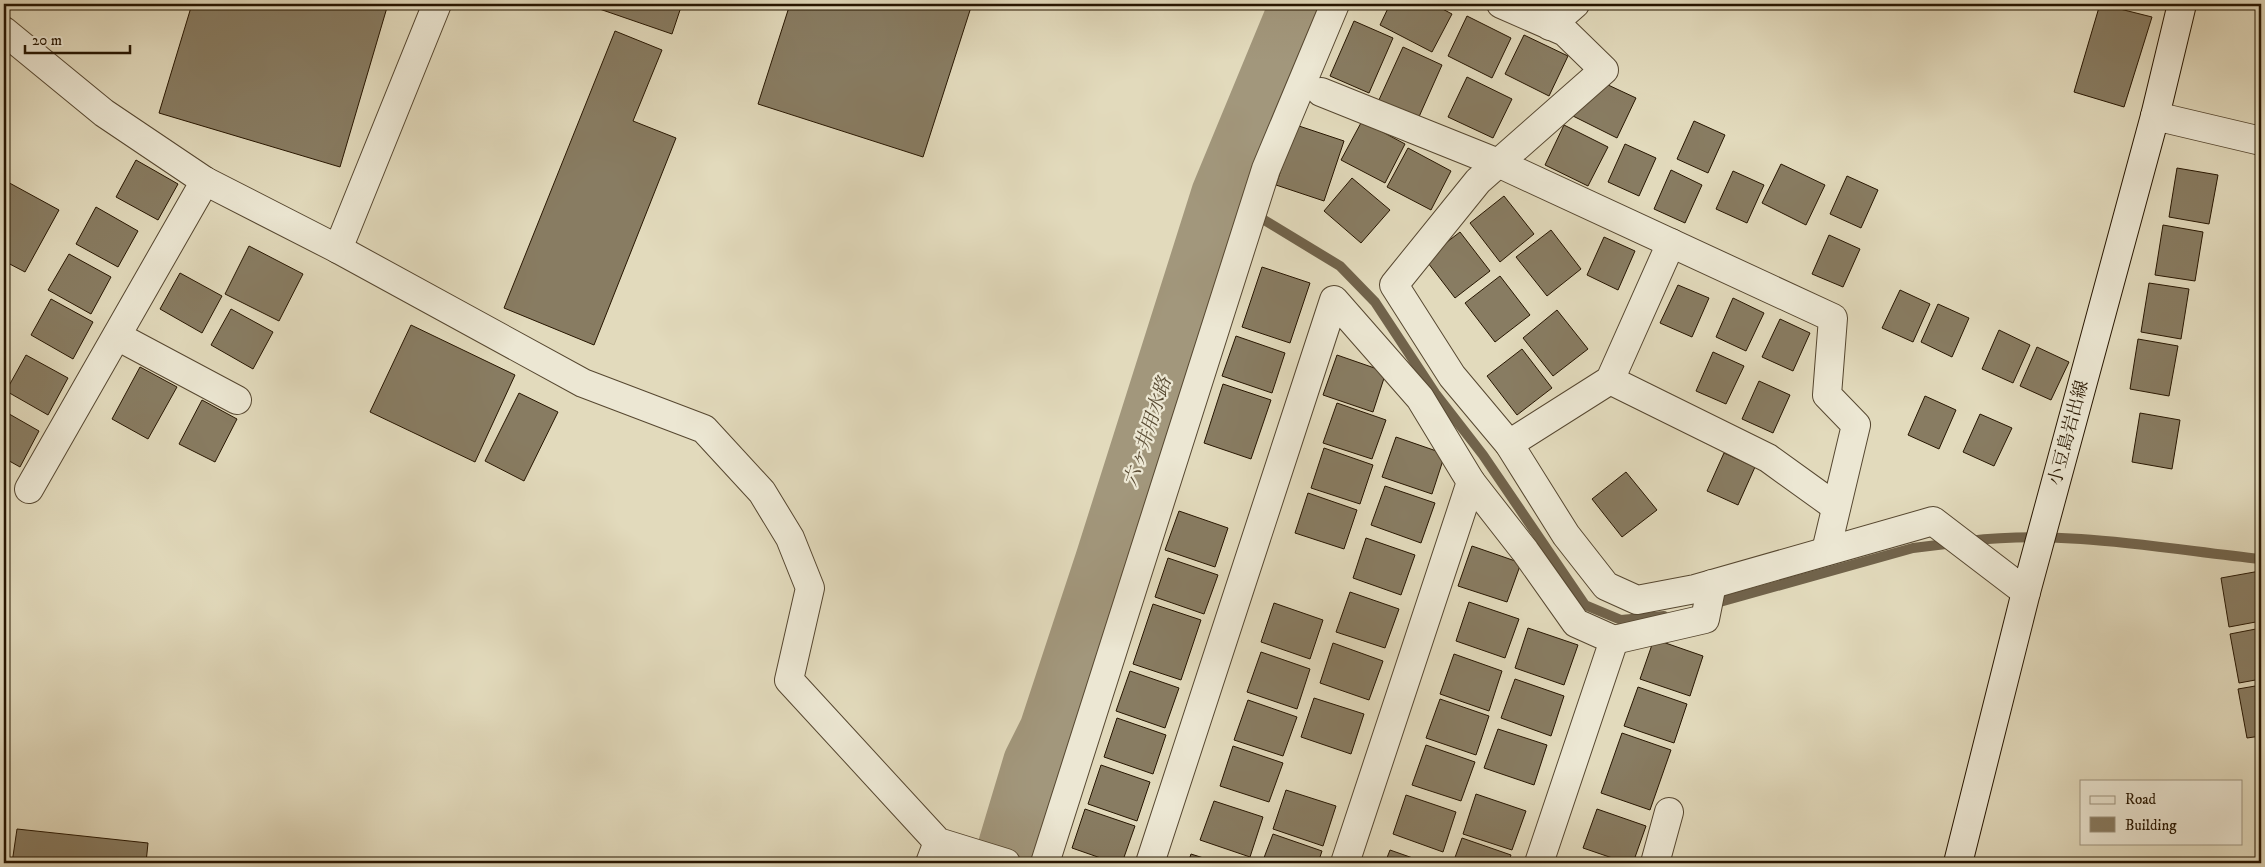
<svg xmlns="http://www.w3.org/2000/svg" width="2265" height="867" viewBox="0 0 2265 867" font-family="'IM FELL DW Pica','Noto Serif JP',serif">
<rect width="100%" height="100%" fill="#e2dabc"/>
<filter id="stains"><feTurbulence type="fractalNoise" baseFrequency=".004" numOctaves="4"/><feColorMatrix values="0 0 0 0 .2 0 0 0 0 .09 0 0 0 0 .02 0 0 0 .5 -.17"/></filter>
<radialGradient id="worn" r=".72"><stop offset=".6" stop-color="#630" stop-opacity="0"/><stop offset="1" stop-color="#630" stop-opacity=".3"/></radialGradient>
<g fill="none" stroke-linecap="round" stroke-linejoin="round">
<g stroke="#71634b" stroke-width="10">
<path d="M1223 195 1340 266 1375 302 1435 393 1483 455 1585 605 1621 620 1664 616"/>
<path d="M1969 541C2065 529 2165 549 2261 559"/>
<path d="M1709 605 1913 548 1954 543"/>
</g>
<path stroke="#a2977c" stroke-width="64" d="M1005 863 1035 763 1051 731 1107 561 1223 195 1302 4"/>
</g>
<g fill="#887c62" stroke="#271601">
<path d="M192 4H388L340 167 159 113Z"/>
<path d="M585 4H682L672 34Z"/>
<path d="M790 4H972L923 157 758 104Z"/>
<path d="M1390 4H1433L1452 14 1432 52 1380 25Z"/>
<path d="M2100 4 2152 17 2124 107 2074 92Z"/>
<path d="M1467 16 1511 38 1492 78 1448 56Z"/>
<path d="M1354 21 1393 38 1369 93 1330 76Z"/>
<path d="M615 31 662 50 633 121 676 138 594 345 504 308Z"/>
<path d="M1524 35 1568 56 1549 96 1505 74Z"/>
<path d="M1403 47 1442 65 1418 119 1378 102Z"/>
<path d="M1467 77 1512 99 1493 138 1448 117Z"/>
<path d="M1606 84 1636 98 1617 138 1573 116Z"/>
<path d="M1362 121 1405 144 1385 183 1341 160Z"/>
<path d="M1694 121 1725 135 1708 173 1677 159Z"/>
<path d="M1296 125 1344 141 1324 201 1276 185Z"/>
<path d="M1564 125 1608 147 1588 186 1545 165Z"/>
<path d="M1625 144 1656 158 1639 196 1608 182Z"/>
<path d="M1408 148 1451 171 1431 210 1387 187Z"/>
<path d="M136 160 178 184 158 220 116 197Z"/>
<path d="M1781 164 1825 185 1806 225 1762 203Z"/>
<path d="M2177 168 2218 175 2209 224 2169 217Z"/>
<path d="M1671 170 1702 185 1685 223 1654 209Z"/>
<path d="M1733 171 1764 185 1747 223 1716 209Z"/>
<path d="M1847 176 1878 190 1861 228 1830 214Z"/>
<path d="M1352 178 1390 210 1361 243 1324 211Z"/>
<path d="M4 180 59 210 25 272 4 261Z"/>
<path d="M1504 196 1534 234 1500 262 1470 223Z"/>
<path d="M96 207 138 231 118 267 76 244Z"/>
<path d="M2163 225 2203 232 2195 281 2155 275Z"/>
<path d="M1551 230 1581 269 1547 296 1516 257Z"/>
<path d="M1460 232 1490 271 1455 298 1425 259Z"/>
<path d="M1829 235 1860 249 1843 287 1812 274Z"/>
<path d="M1604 237 1635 251 1618 290 1587 275Z"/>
<path d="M249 246 303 274 279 321 225 294Z"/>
<path d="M69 254 111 277 91 314 48 290Z"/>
<path d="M1262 267 1310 283 1290 343 1242 327Z"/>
<path d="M180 273 222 296 202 333 160 309Z"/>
<path d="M1500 276 1530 315 1495 342 1465 303Z"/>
<path d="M2149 283 2189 289 2181 339 2141 332Z"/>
<path d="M1678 285 1709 298 1692 337 1660 323Z"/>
<path d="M1900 290 1930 304 1913 342 1882 328Z"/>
<path d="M1733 298 1764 313 1746 351 1716 337Z"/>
<path d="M51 299 93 322 73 359 31 335Z"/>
<path d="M1938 304 1969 318 1952 357 1921 342Z"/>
<path d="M231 309 273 332 253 369 211 345Z"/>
<path d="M1557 310 1588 349 1553 376 1523 338Z"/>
<path d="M1780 319 1810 333 1793 371 1762 357Z"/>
<path d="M411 325 515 375 475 462 370 412Z"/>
<path d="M1999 330 2030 345 2013 383 1982 369Z"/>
<path d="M1236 336 1285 353 1272 393 1222 376Z"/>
<path d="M2138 339 2178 346 2169 396 2130 389Z"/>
<path d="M2037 347 2069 362 2051 400 2020 386Z"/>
<path d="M1522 349 1552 388 1517 415 1487 376Z"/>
<path d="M1713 352 1744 366 1726 404 1696 391Z"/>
<path d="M26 355 68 378 48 415 6 391Z"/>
<path d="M1337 355 1386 372 1373 412 1323 395Z"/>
<path d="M140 367 177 387 148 439 112 419Z"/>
<path d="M1759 381 1790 395 1773 433 1742 419Z"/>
<path d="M1223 384 1271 400 1251 459 1204 443Z"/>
<path d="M519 393 558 412 524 481 485 461Z"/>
<path d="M1925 396 1956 410 1939 449 1908 435Z"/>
<path d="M202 400 237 419 215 462 179 444Z"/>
<path d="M2261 402V431L2257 430Z"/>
<path d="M1337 403 1386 420 1372 459 1323 443Z"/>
<path d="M4 411 39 431 20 467 4 458Z"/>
<path d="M2140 413 2180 420 2172 469 2132 462Z"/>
<path d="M1980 414 2012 428 1994 466 1963 452Z"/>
<path d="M1396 437 1445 454 1432 494 1382 477Z"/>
<path d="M1324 448 1373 465 1360 504 1311 488Z"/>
<path d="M1724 453 1755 467 1738 505 1707 491Z"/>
<path d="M1626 472 1657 510 1622 537 1592 499Z"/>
<path d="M1385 486 1435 503 1421 543 1371 525Z"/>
<path d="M1308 493 1357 510 1344 549 1295 533Z"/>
<path d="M1179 511 1228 528 1215 567 1165 550Z"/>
<path d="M1366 538 1415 555 1401 595 1353 578Z"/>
<path d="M1472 546 1521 563 1507 602 1458 586Z"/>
<path d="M1168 558 1218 575 1204 614 1155 597Z"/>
<path d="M2260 571 2261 621 2229 627 2221 578Z"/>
<path d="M1350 592 1399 609 1385 648 1336 632Z"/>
<path d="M1469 602 1519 619 1505 658 1456 641Z"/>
<path d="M1274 603 1323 620 1310 659 1261 642Z"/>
<path d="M1153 604 1201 620 1181 680 1133 664Z"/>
<path d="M1528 628 1578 645 1564 685 1515 668Z"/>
<path d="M2261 628V679L2239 683 2230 634Z"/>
<path d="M1654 639 1703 656 1690 696 1640 679Z"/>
<path d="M1333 643 1383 661 1369 700 1320 683Z"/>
<path d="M1261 652 1310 669 1297 709 1247 692Z"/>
<path d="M1454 654 1502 671 1489 711 1440 694Z"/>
<path d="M1130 671 1179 688 1165 728 1116 711Z"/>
<path d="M1515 679 1564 696 1551 736 1501 718Z"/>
<path d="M2261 685V736L2247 738 2238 689Z"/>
<path d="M1638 687 1687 704 1674 743 1624 726Z"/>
<path d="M1314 698 1364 714 1351 754 1301 737Z"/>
<path d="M1440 699 1489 716 1476 755 1426 738Z"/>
<path d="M1248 700 1297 717 1283 756 1234 740Z"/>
<path d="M1117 718 1166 735 1153 774 1104 757Z"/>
<path d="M1498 729 1547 745 1534 785 1484 768Z"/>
<path d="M1622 733 1671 750 1650 810 1601 793Z"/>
<path d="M1426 745 1475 762 1461 801 1412 785Z"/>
<path d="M1233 746 1283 763 1269 802 1220 786Z"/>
<path d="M1101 765 1150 782 1137 821 1088 804Z"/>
<path d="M1286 790 1336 806 1323 846 1273 829Z"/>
<path d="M1476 794 1526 811 1512 850 1463 834Z"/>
<path d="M1406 795 1456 812 1443 852 1393 834Z"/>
<path d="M1214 801 1263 817 1250 857 1200 840Z"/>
<path d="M1085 809 1135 826 1122 863H1115L1072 848Z"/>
<path d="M1597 809 1646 826 1633 863H1627L1583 848Z"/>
<path d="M17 829 148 843 146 863H12Z"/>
<path d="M1273 834 1322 851 1318 863H1262Z"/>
<path d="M1462 838 1511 855 1508 863H1453Z"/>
<path d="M1390 850 1427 863H1385Z"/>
<path d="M1191 854 1219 863H1188Z"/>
</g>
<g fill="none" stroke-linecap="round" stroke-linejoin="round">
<g stroke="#564730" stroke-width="30">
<g id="minor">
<path d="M1501 4 1565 32 1604 70 1478 181 1394 285 1452 376 1509 444 1566 535 1606 586 1637 600 1695 589 1933 521 2026 592"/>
<path d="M1550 26 1575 4"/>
<path d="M4 31 104 113 205 181 338 249 583 383 704 429 762 492 790 538 810 588 789 680 938 842 1006 863"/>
<path d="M1321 92 1498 163 1833 318 1827 395 1856 425 1826 551"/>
<path d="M2155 116 2261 141"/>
<path d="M338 249 437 4"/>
<path d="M117 336 237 400"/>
<path d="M1610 380 1768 458 1836 507"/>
<path d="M1509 444 1610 380 1671 243"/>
<path d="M1471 482 1525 551 1576 623 1614 640 1539 863"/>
<path d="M29 489 205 181"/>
<path d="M1614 640 1705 619 1712 584"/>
<path d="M930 863 938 842"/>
<path d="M1045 863 1266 169 1335 4"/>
<path d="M1150 863 1334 300 1420 398 1471 482 1345 863"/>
<path d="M1655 863 1669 812"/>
</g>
</g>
<g stroke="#271601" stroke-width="30">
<path id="secondary" d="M1958 863 2026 592 2155 116 2182 4"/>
</g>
<use href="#minor" stroke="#ece7d3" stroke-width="28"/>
<use href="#secondary" stroke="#ece7d3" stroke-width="28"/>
</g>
<g text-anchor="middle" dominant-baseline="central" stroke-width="4.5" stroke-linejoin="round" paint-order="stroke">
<g font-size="18" fill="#271601" stroke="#ece7d3">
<text transform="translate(2069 433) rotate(-75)">小豆島岩出線</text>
</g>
<g font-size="19" font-style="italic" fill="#584a32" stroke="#ece7d3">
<text transform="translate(1148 432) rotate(-72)">六ヶ井用水路</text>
</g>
</g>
<rect width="2265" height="867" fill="none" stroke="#e2dabc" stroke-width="20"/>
<rect x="5" y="5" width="2255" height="857" fill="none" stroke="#271601" stroke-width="2.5"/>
<rect x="10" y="10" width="2245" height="847" fill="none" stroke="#271601"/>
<rect x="2080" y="780" width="162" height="65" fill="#ece7d3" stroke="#9d937f"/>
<rect x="2090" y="796" width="25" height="8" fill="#ece7d3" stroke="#9d937f"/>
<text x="2125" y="804" font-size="15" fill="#271601">Road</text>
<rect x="2090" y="817" width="25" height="15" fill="#887c62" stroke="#9d937f"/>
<text x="2125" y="830" font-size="15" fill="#271601">Building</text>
<path d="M25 45v8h105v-8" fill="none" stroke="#271601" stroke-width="2.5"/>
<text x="32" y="45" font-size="15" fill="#271601" stroke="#ece7d3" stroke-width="4" paint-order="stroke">20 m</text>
<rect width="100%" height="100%" filter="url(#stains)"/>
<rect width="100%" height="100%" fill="url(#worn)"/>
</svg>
